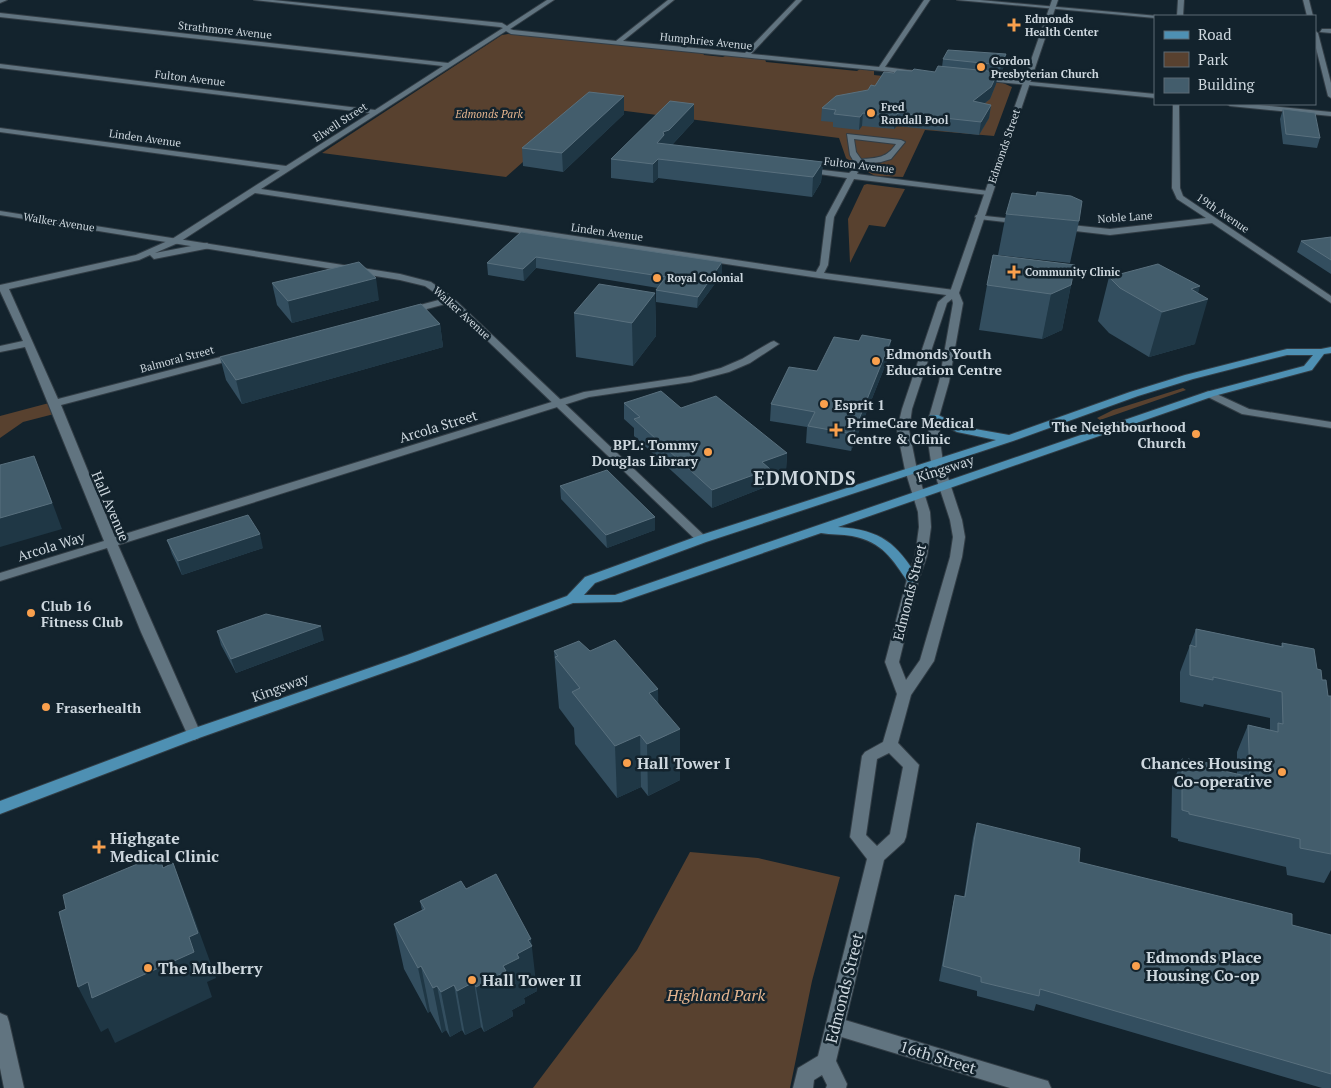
<svg xmlns="http://www.w3.org/2000/svg" width="1331" height="1088" viewBox="0 0 1331 1088" font-family="'PT Serif',serif">
<rect width="100%" height="100%" fill="#13232d"/>
<g fill="#58412f">
<path d="M508 34 703 53 704 55 723 57 727 55 765 59 766 62 857 71 860 69 874 71V75L883 76 885 73 893 72 1003 83 1012 87 994 136 925 130 903 177 875 176 866 171V168L869 164 850 162 846 158 839 138 586 106 506 177 322 153 502 35Z"/>
<path d="M867 184 905 189 885 227 869 225 850 263 848 219 864 185Z"/>
<path d="M1183 388 1186 390 1100 420 1097 418 1113 410Z"/>
<path d="M49 403 54 414 23 422 0 438V416Z"/>
<path d="M690 852 758 858 840 877 812 981 790 1088H533L637 950Z"/>
</g>
<g fill="none" stroke-linecap="round" stroke-linejoin="round">
<g stroke="#323d45" stroke-width="2">
<g id="street">
<path d="M254 0H273L502 23 507 26 547 0H554L510 29 513 30 616 41 668 0H674L623 41 745 53 796 0H802L751 54 879 67 924 0H930L885 67 915 71V73L913 74 511 34 506 31 261 189 816 272 820 265 826 217 847 178 805 172 801 170 805 168 849 173 855 168 859 170 857 174 988 191 992 193 988 195 854 179 834 217 828 265 824 273 954 290 959 293 954 296 819 278 255 193 178 243 155 253 207 243 211 246 210 248 154 259 150 255 139 260 9 289 58 399 236 353 241 356 240 358 61 405 115 537 584 392 691 376 721 368 742 359 771 342 774 341 779 344 750 363 729 372 691 382 589 397 118 545 201 734 199 738 194 740 189 738 141 632 107 548 0 581V573L104 541 25 347 0 352V346L23 341 0 291V285L136 255 172 239 280 170 0 132V128L286 166 370 113 0 68V64L375 110 443 66 0 17V13L448 63 503 28 500 27Z"/>
<path d="M957 0H980L1158 16 1155 18Z"/>
<path d="M1178 0H1184L1183 16H1177Z"/>
<path d="M1303 0H1309L1313 16H1307Z"/>
<path d="M1322 29H1331V33L1320 32Z"/>
<path d="M1315 31 1318 33 1331 83V98L1328 96 1315 44Z"/>
<path d="M981 77 1155 94V98L979 80V78Z"/>
<path d="M1173 104H1179L1180 188 1183 196 1331 296V303L1212 223 1110 235 1058 229V225L1061 224 1110 229 1206 218 1177 199 1172 188Z"/>
<path d="M1227 104H1248L1331 112V116L1230 106Z"/>
<path d="M847 134 901 140 905 142 891 159 881 162 861 164 854 162 850 155ZM854 139 896 144C887 158 877 158 861 159L856 152Z"/>
<path d="M976 215 1022 220 1026 222 1022 224 979 219 975 217Z"/>
<path d="M450 297 455 300 453 302 408 314 403 311 405 309Z"/>
<path d="M1210 391 1249 409 1331 422V428L1242 414 1206 396 1205 394 1206 392Z"/>
<path d="M0 1013 7 1016 9 1022 24 1088H4L0 1068Z"/>
<path d="M835 1017 1041 1079 1048 1081 1051 1088H1010L835 1035 828 1032 826 1026 828 1020Z"/>
</g>
</g>
<g stroke="#323d45" stroke-width="2">
<g id="secondary">
<path d="M0 0H7L0 3Z"/>
<path d="M1052 0H1058L959 293 963 303 949 382 939 417 940 441 943 462 962 520 965 537 962 557 934 661 911 695 898 743 919 765 906 837 904 842 884 860 836 1061 847 1084 846 1088H826L827 1085 822 1075 814 1080 813 1088H793L798 1068 818 1056 867 859 850 837 862 756 865 752 883 742 897 694 885 662 907 579 915 556 919 527 918 512 905 470 897 430 902 409 938 302 950 292ZM952 299 953 303 939 382 929 417 928 441 931 462 950 520 953 537 950 557 920 660 906 680 899 662 919 579 927 556 931 527 930 512 917 470 909 430 912 409 947 303ZM889 753 903 767 890 834 877 846 866 835 877 759Z"/>
<path d="M0 211 400 274 431 282 451 296 708 539 702 543 698 542 445 300 425 286 400 280 0 215Z"/>
</g>
</g>
<g stroke="#323d45" stroke-width="2">
<path id="primary" d="M1331 347V353L1324 354 1312 370 1214 396 838 527C882 530 896 543 919 579L918 582H908C892 559 883 542 852 536 842 534 831 535 821 533L621 602 573 603 417 661 199 738 0 814V801L189 730 407 655 567 596 585 577 698 536 996 440 957 432 930 419 929 417 930 415H938L964 427 1009 435 1130 392 1185 375 1287 349H1321ZM1287 355H1313L1304 366 1206 392 615 595H584L595 583 706 542 1013 441 1138 396 1193 379Z"/>
</g>
<use href="#street" fill="#617480" fill-rule="evenodd"/>
<use href="#secondary" fill="#617480" fill-rule="evenodd"/>
<use href="#primary" fill="#4e90b3" fill-rule="evenodd"/>
</g>
<g fill="#334e5f">
<path d="M1006 54 1004 66 999 77 997 76 996 84 990 99 984 104 991 105 989 118 979 135 897 126 894 129 862 126 859 130 833 127V122L821 121 822 108 868 90 894 73 912 71 935 72 942 67 943 59Z"/>
<path d="M624 96V114L563 172 523 166 522 148Z"/>
<path d="M1283 109 1320 138 1317 148 1283 144 1280 119Z"/>
<path d="M694 121 672 145 823 162 821 182 812 197 658 178 653 183 611 178V159Z"/>
<path d="M1006 214 1079 221 1070 263 998 255Z"/>
<path d="M521 232 722 274 697 308 656 302V290L658 288 536 268 524 281 488 275 487 263Z"/>
<path d="M1331 237V274L1297 252 1301 241Z"/>
<path d="M1075 265 1062 330 1042 339 979 330 987 285Z"/>
<path d="M1109 277 1198 293 1195 344 1149 357 1109 333 1098 321Z"/>
<path d="M272 283 379 300 292 323 277 305Z"/>
<path d="M655 293 656 336 633 366 576 357 574 313Z"/>
<path d="M440 324 443 347 242 404 226 380 220 357Z"/>
<path d="M889 356 851 451 806 443 807 427 770 421 771 404 817 371Z"/>
<path d="M624 403 681 408 787 453 786 470 769 476 768 486 712 508 634 436V428L624 419Z"/>
<path d="M560 486 655 517V530L607 548 561 499Z"/>
<path d="M167 540 263 548 182 575 172 554Z"/>
<path d="M1196 629 1281 646 1282 643 1317 669 1322 680 1328 696H1331V870L1324 883 1287 875 1286 867 1178 841V839L1171 837 1172 786 1182 759 1187 760 1188 759 1211 768 1237 775V752L1248 725 1270 730V718L1204 704 1203 707 1180 702V672Z"/>
<path d="M217 631 324 640 236 673 221 645Z"/>
<path d="M554 651H590L658 689V703L680 780 648 796 641 787 617 798 575 744 574 728 559 708Z"/>
<path d="M977 823 1079 862 1292 925 1331 935V1088H1322L1036 1004 1034 1011 977 996V991L939 981 952 909 955 895 964 897 973 838Z"/>
<path d="M420 901 537 984V991L524 998 525 1003 512 1010 513 1016 484 1032 481 1027 465 1035 462 1030 450 1037 446 1030 442 1033 430 1011 428 1013 404 969 394 924 422 910Z"/>
</g>
<g fill="#1f3745">
<path d="M1006 54 1004 66 999 77 1001 65Z"/>
<path d="M998 72 996 84 990 99 971 114 973 101Z"/>
<path d="M624 96V114L563 172 562 153Z"/>
<path d="M694 104V121L669 148 658 159V178L653 183V164L657 143 663 132Z"/>
<path d="M991 105 989 118 979 135 981 122Z"/>
<path d="M863 113 862 126 859 130 860 117Z"/>
<path d="M898 113 897 126 894 129 895 117Z"/>
<path d="M823 162 821 182 812 197 813 177Z"/>
<path d="M536 257V268L524 281 523 269Z"/>
<path d="M722 262V274L697 308 698 297Z"/>
<path d="M376 278 379 300 292 323 288 301Z"/>
<path d="M1071 285 1062 330 1042 339 1051 294Z"/>
<path d="M1200 286 1196 302 1208 299 1195 344 1149 357 1162 312 1191 289Z"/>
<path d="M655 293 656 336 633 366 632 323Z"/>
<path d="M440 324 443 347 242 404 236 380Z"/>
<path d="M891 340 889 356 851 451 853 434Z"/>
<path d="M787 453 786 470 769 476 768 486 712 508V490L762 462Z"/>
<path d="M44 480 62 529 0 547V518Z"/>
<path d="M655 517V530L607 548 606 535Z"/>
<path d="M260 534 263 548 182 575 178 561Z"/>
<path d="M321 626 324 640 236 673 231 659Z"/>
<path d="M658 689 659 739 680 729V780L648 796 647 744 649 693Z"/>
<path d="M640 735 641 787 617 798 615 746Z"/>
<path d="M173 863 191 909 216 978 207 982 212 997 115 1043 108 1028 101 1032 78 987 189 937Z"/>
<path d="M531 939 537 991 524 998 525 1003 512 1010 513 1016 484 1032 476 987 503 966 517 954 528 940Z"/>
<path d="M421 966 430 1011 428 1013 418 968Z"/>
<path d="M474 982 481 1027 465 1035 457 991Z"/>
<path d="M454 985 462 1030 450 1037 441 992Z"/>
<path d="M437 986 446 1030 442 1033 433 988Z"/>
</g>
<g fill="#435d6c" stroke="#59707e">
<path d="M948 50 1006 54 1001 65 943 59Z"/>
<path d="M938 66 998 72 991 87 973 101 991 105 981 122 898 113 895 117 863 113 860 117 834 114 836 110 822 108 836 96 868 90 871 85 875 86 884 72 894 73 897 70 912 71 914 69 935 72Z"/>
<path d="M589 92 624 96 562 153 522 148Z"/>
<path d="M670 101 694 104 669 130 663 132 664 135 657 143 823 162 813 177 658 159 653 164 611 159Z"/>
<path d="M1283 109 1315 113 1320 138 1286 134Z"/>
<path d="M1037 192 1071 196 1082 201 1079 221 1006 214 1012 193 1036 196Z"/>
<path d="M521 232 722 262 698 297 656 290 666 277 536 257 523 269 487 263Z"/>
<path d="M1331 237V260L1301 241Z"/>
<path d="M993 255 1075 265 1071 285 1051 294 987 285Z"/>
<path d="M359 262 376 278 288 301 272 283Z"/>
<path d="M1158 264 1200 286 1191 289 1208 299 1162 312 1120 288 1109 277Z"/>
<path d="M599 284 655 293 632 323 574 313Z"/>
<path d="M421 304 440 324 236 380 220 357Z"/>
<path d="M862 335 891 340 853 434 808 426 815 412 771 404 789 367 817 371 834 337 859 341Z"/>
<path d="M661 391 681 408 716 396 787 453 762 462 770 469 712 490 634 419 640 417 624 403Z"/>
<path d="M34 456 52 503 0 518V465Z"/>
<path d="M607 470 655 517 606 535 560 486Z"/>
<path d="M248 515 260 534 178 561 167 540Z"/>
<path d="M266 614 321 626 231 659 217 631Z"/>
<path d="M1196 629 1283 647 1282 643 1314 649 1317 669 1321 670 1322 680H1326L1328 696H1331V854L1300 848V839L1189 814V812L1182 810V759L1188 761V759L1208 763 1211 768 1250 777 1248 725 1278 732V723L1283 724 1282 692 1213 677V680L1190 675V645L1196 647Z"/>
<path d="M615 640 658 689 649 693 680 729 647 744 640 735 615 746 572 692 580 688 555 657 558 656 554 651 579 641 590 651Z"/>
<path d="M977 823 1080 848 1079 862 1292 914V925L1331 935V1074L1040 989 1039 996 981 982V977L943 966 955 895 965 897Z"/>
<path d="M159 855 163 868 173 863 198 933 189 937 194 952 92 998 88 982 78 987 59 912 66 909 63 895Z"/>
<path d="M496 874 531 939 528 940 532 946 517 954 519 958 503 966 506 971 476 987 474 982 457 991 454 985 441 992 437 986 433 988 421 966 418 968 394 924 425 909 420 901 461 881 466 889Z"/>
</g>
<g fill="#f9a04d" stroke="#13232d" stroke-width="2">
<path d="M1011.5 17.5h5v5h5v5h-5v5h-5v-5h-5v-5h5z"/>
<circle cx="981" cy="67" r="5"/>
<circle cx="871" cy="113" r="5"/>
<path d="M1011.5 264.5h5v5h5v5h-5v5h-5v-5h-5v-5h5z"/>
<circle cx="657" cy="278" r="5"/>
<circle cx="876" cy="361" r="5"/>
<circle cx="824" cy="404" r="5"/>
<path d="M833.5 422.5h5v5h5v5h-5v5h-5v-5h-5v-5h5z"/>
<circle cx="1196" cy="434" r="5"/>
<circle cx="708" cy="452" r="5"/>
<circle cx="31" cy="613" r="5"/>
<circle cx="46" cy="707" r="5"/>
<circle cx="627" cy="763" r="5"/>
<circle cx="1282" cy="772" r="5"/>
<path d="M96.5 839.5h5v5h5v5h-5v5h-5v-5h-5v-5h5z"/>
<circle cx="1136" cy="966" r="5"/>
<circle cx="148" cy="968" r="5"/>
<circle cx="472" cy="980" r="5"/>
</g>
<g text-anchor="middle" dominant-baseline="central" stroke-width="5" stroke-linejoin="round" paint-order="stroke">
<g font-size="11" font-weight="bold" fill="#cdd7de" stroke="#13232d" text-anchor="start">
<text x="1025" y="19">Edmonds<tspan x="1025" dy="13">Health Center</tspan></text>
<text x="991" y="61">Gordon<tspan x="991" dy="13">Presbyterian Church</tspan></text>
<text x="881" y="107">Fred<tspan x="881" dy="13">Randall Pool</tspan></text>
<text x="1025" y="272">Community Clinic</text>
<text x="667" y="278">Royal Colonial</text>
</g>
<g font-size="11" fill="#cdd7de" stroke="#13232d">
<text transform="translate(225 30) rotate(6)">Strathmore Avenue</text>
<text transform="translate(706 41) rotate(6)">Humphries Avenue</text>
<text transform="translate(190 78) rotate(7)">Fulton Avenue</text>
<text transform="translate(340 122) rotate(-33)">Elwell Street</text>
<text transform="translate(145 138) rotate(8)">Linden Avenue</text>
<text transform="translate(1004 146) rotate(-71)">Edmonds Street</text>
<text transform="translate(859 165) rotate(7)">Fulton Avenue</text>
<text transform="translate(1223 213) rotate(34)">19th Avenue</text>
<text transform="translate(1125 217) rotate(-4)">Noble Lane</text>
<text transform="translate(59 222) rotate(9)">Walker Avenue</text>
<text transform="translate(607 232) rotate(8)">Linden Avenue</text>
<text transform="translate(462 313) rotate(42)">Walker Avenue</text>
<text transform="translate(177 359) rotate(-15)">Balmoral Street</text>
</g>
<g font-size="11" font-style="italic" fill="#e5b58f" stroke="#13232d">
<text x="489" y="114">Edmonds Park</text>
</g>
<g font-size="14" font-weight="bold" fill="#cdd7de" stroke="#13232d" text-anchor="start">
<text x="886" y="353">Edmonds Youth<tspan x="886" dy="16">Education Centre</tspan></text>
<text x="834" y="404">Esprit 1</text>
<text x="847" y="422">PrimeCare Medical<tspan x="847" dy="16">Centre &amp; Clinic</tspan></text>
<text x="1186" y="426" text-anchor="end">The Neighbourhood<tspan x="1186" dy="16">Church</tspan></text>
<text x="698" y="444" text-anchor="end">BPL: Tommy<tspan x="698" dy="16">Douglas Library</tspan></text>
<text x="41" y="605">Club 16<tspan x="41" dy="16">Fitness Club</tspan></text>
<text x="56" y="707">Fraserhealth</text>
</g>
<g font-size="14" fill="#cdd7de" stroke="#13232d">
<text transform="translate(438 426) rotate(-17)">Arcola Street</text>
<text transform="translate(945 468) rotate(-18)">Kingsway</text>
<text transform="translate(111 506) rotate(67)">Hall Avenue</text>
<text transform="translate(51 546) rotate(-17)">Arcola Way</text>
<text transform="translate(909 592) rotate(-76)">Edmonds Street</text>
<text transform="translate(280 687) rotate(-20)">Kingsway</text>
</g>
<g font-size="16" font-weight="bold" fill="#cdd7de" stroke="#13232d" text-anchor="start">
<text x="637" y="763">Hall Tower I</text>
<text x="1272" y="763" text-anchor="end">Chances Housing<tspan x="1272" dy="18">Co-operative</tspan></text>
<text x="110" y="838">Highgate<tspan x="110" dy="18">Medical Clinic</tspan></text>
<text x="1146" y="957">Edmonds Place<tspan x="1146" dy="18">Housing Co-op</tspan></text>
<text x="158" y="968">The Mulberry</text>
<text x="482" y="980">Hall Tower II</text>
</g>
<g font-size="16" fill="#cdd7de" stroke="#13232d">
<text transform="translate(844 988) rotate(-76)">Edmonds Street</text>
<text transform="translate(938 1057) rotate(17)">16th Street</text>
</g>
<g font-size="16" font-style="italic" fill="#e5b58f" stroke="#13232d">
<text x="716" y="995">Highland Park</text>
</g>
<g font-size="19" font-weight="bold" letter-spacing="1" fill="#cdd7de" stroke="#13232d">
<text x="805" y="477">EDMONDS</text>
</g>
</g>
<rect x="1154" y="15" width="162" height="90" fill="#13232d" stroke="#5d6b74"/>
<rect x="1164" y="31" width="25" height="8" fill="#4e90b3" stroke="#5d6b74"/>
<text x="1198" y="40" font-size="15" fill="#cdd7de">Road</text>
<rect x="1164" y="52" width="25" height="15" fill="#58412f" stroke="#5d6b74"/>
<text x="1198" y="65" font-size="15" fill="#cdd7de">Park</text>
<rect x="1164" y="78" width="25" height="15" fill="#435d6c" stroke="#5d6b74"/>
<text x="1198" y="90" font-size="15" fill="#cdd7de">Building</text>
</svg>
